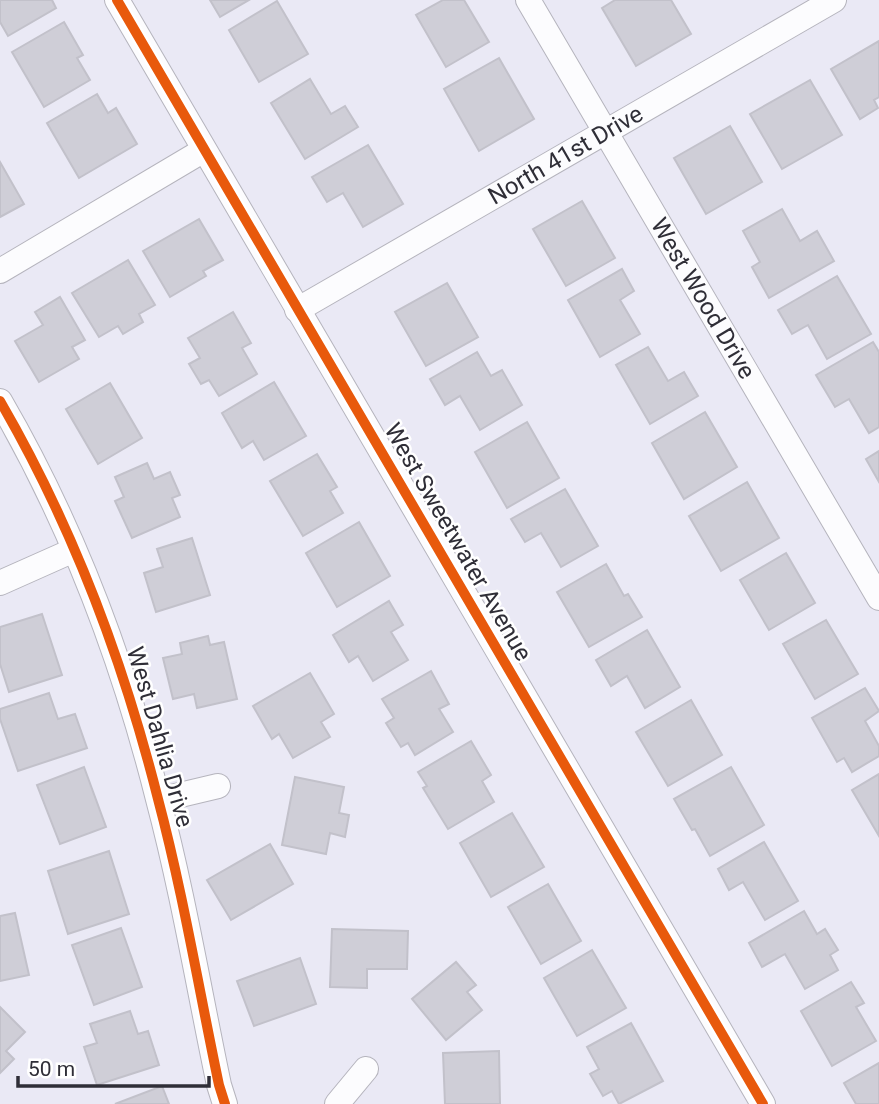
<svg xmlns="http://www.w3.org/2000/svg" width="879" height="1104" viewBox="0 0 879 1104" font-family="Roboto,sans-serif">
<rect width="100%" height="100%" fill="#eae9f5"/>
<g fill="#cfced7" stroke="#c2c1ca" stroke-width="2">
<path d="M0 0H52L56 8 8 36 0 22Z"/>
<path d="M210 0H249L220 17Z"/>
<path d="M443 0H464L489 42 446 67 416 15Z"/>
<path d="M615 0H671L691 34 636 66 602 8Z"/>
<path d="M277 1 308 54 259 82 229 30Z"/>
<path d="M64 22 83 55 77 58 90 80 44 107 12 52Z"/>
<path d="M879 41V97L874 100 878 108 860 119 831 69Z"/>
<path d="M499 58 534 119 479 151 444 89Z"/>
<path d="M310 79 331 114 345 106 358 127 305 159 271 103Z"/>
<path d="M810 80 842 135 782 169 750 114Z"/>
<path d="M97 94 108 113 116 108 137 144 79 178 47 123Z"/>
<path d="M730 126 762 182 706 214 674 158Z"/>
<path d="M368 145 403 204 363 227 343 193 327 202 312 177Z"/>
<path d="M0 162 24 204 0 217Z"/>
<path d="M582 201 615 258 566 286 533 229Z"/>
<path d="M782 209 800 241 817 231 834 261 769 298 752 267 760 262 743 231Z"/>
<path d="M199 219 223 260 203 271 206 276 170 297 143 251Z"/>
<path d="M128 260 155 305 139 314 143 322 123 334 118 326 99 337 72 293Z"/>
<path d="M622 269 634 291 620 300 640 334 600 357 568 300Z"/>
<path d="M837 276 871 334 827 359 808 325 792 334 778 310Z"/>
<path d="M447 283 478 337 426 366 395 312Z"/>
<path d="M60 297 85 340 72 347 79 359 39 382 15 341 43 325 35 312Z"/>
<path d="M233 312 251 343 242 348 257 374 219 396 209 380 201 384 189 364 200 358 188 338Z"/>
<path d="M873 342 879 352V427L869 433 849 399 835 407 816 375Z"/>
<path d="M648 347 668 381 684 372 698 396 650 424 616 365Z"/>
<path d="M477 352 491 376 502 370 522 405 480 430 460 396 445 405 430 379Z"/>
<path d="M274 382 306 436 264 460 253 441 242 448 222 413Z"/>
<path d="M110 383 142 438 98 464 66 409Z"/>
<path d="M705 412 737 467 684 499 652 443Z"/>
<path d="M527 422 559 478 507 508 475 452Z"/>
<path d="M879 451V482L866 459Z"/>
<path d="M317 454 337 487 330 491 343 513 303 536 270 481Z"/>
<path d="M147 463 154 479 170 472 180 495 172 498 180 517 132 538 115 501 124 497 115 477Z"/>
<path d="M747 482 779 538 721 571 689 516Z"/>
<path d="M565 489 598 546 561 567 541 533 525 542 511 519Z"/>
<path d="M359 522 390 576 337 607 306 553Z"/>
<path d="M192 538 210 595 156 612 144 573 163 567 157 549Z"/>
<path d="M786 553 815 603 769 630 740 580Z"/>
<path d="M606 564 624 596 628 594 642 617 589 647 557 592Z"/>
<path d="M389 601 403 625 391 632 408 660 373 681 358 656 349 662 333 635Z"/>
<path d="M42 614 62 675 9 692 0 664V627Z"/>
<path d="M826 620 858 674 815 699 783 644Z"/>
<path d="M647 630 680 687 645 708 627 676 611 686 596 660Z"/>
<path d="M208 636 210 645 224 642 237 699 197 708 194 694 173 699 163 658 182 654 180 643Z"/>
<path d="M431 671 449 704 439 709 453 732 415 755 408 743 401 747 386 723 394 718 382 699Z"/>
<path d="M310 673 334 714 321 722 330 737 293 758 279 734 272 739 253 706Z"/>
<path d="M865 688 879 711 865 721 879 746V756L852 772 844 758 837 762 812 718Z"/>
<path d="M49 693 58 719 75 714 87 748 18 771 0 719V709Z"/>
<path d="M691 700 722 755 668 786 636 732Z"/>
<path d="M471 741 491 775 482 781 494 802 448 829 423 788 427 786 418 772Z"/>
<path d="M84 767 106 827 60 844 37 785Z"/>
<path d="M731 767 764 825 710 856 695 829 692 830 674 799Z"/>
<path d="M879 774V836L852 790Z"/>
<path d="M295 777 344 787 339 813 349 815 345 837 330 833 326 854 282 845Z"/>
<path d="M512 813 544 867 491 897 460 843Z"/>
<path d="M764 842 798 901 765 920 743 882 729 890 718 869Z"/>
<path d="M270 844 293 884 231 920 207 880Z"/>
<path d="M109 851 129 914 68 934 48 871Z"/>
<path d="M548 884 581 941 541 964 508 907Z"/>
<path d="M804 911 817 934 825 929 838 950 830 955 838 970 805 989 785 954 762 967 749 943Z"/>
<path d="M15 913 29 975 0 981V916Z"/>
<path d="M121 928 142 987 94 1005 72 945Z"/>
<path d="M332 929 408 931 407 969H367V988L330 987Z"/>
<path d="M592 950 626 1008 577 1036 544 978Z"/>
<path d="M300 958 316 1004 254 1026 237 981Z"/>
<path d="M456 962 476 985 467 992 482 1010 446 1040 412 999Z"/>
<path d="M851 982 864 1003 856 1007 876 1041 832 1066 801 1011Z"/>
<path d="M0 1007 25 1032 6 1051 14 1059 0 1073Z"/>
<path d="M130 1011 138 1034 148 1031 159 1065 97 1085 84 1047 97 1043 90 1024Z"/>
<path d="M631 1023 663 1081 619 1104 612 1091 603 1096 590 1074 599 1069 587 1047Z"/>
<path d="M499 1051 500 1104H445L443 1053Z"/>
<path d="M879 1063V1104H856L844 1083Z"/>
<path d="M162 1086 169 1104H115Z"/>
</g>
<g fill="none" stroke-linecap="round" stroke-linejoin="round">
<g stroke="#b5b4bd" stroke-width="26">
<g id="minor">
<path d="M117 0 763 1104"/>
<path id="s1" d="M528 0 879 598"/>
<path d="M0 271 204 150"/>
<path id="s2" d="M297 310 834 0"/>
<path d="M0 401C72 525 123 660 158 799 183 893 199 990 219 1085L225 1104"/>
<path d="M0 583 74 550"/>
<path d="M159 800 218 786"/>
<path d="M337 1104 366 1069"/>
</g>
</g>
<use href="#minor" stroke="#fcfcfe" stroke-width="24"/>
<g stroke="#fff" stroke-width="15">
<g id="cycleway">
<path d="M117 0 763 1104"/>
<path d="M0 401C72 525 123 660 158 799 183 893 199 990 219 1085L225 1104"/>
</g>
</g>
<use href="#cycleway" stroke="#e8590c" stroke-width="10"/>
</g>
<g text-anchor="middle" dominant-baseline="central" stroke-width="5" stroke-linejoin="round" paint-order="stroke">
<g font-size="24" fill="#2f2e37" stroke="#fff">
<text stroke="none"><textPath href="#s2" startOffset="310">North 41st Drive</textPath></text>
<text stroke="none"><textPath href="#s1" startOffset="346">West Wood Drive</textPath></text>
<text transform="translate(458 542) rotate(60)">West Sweetwater Avenue</text>
<text transform="translate(160 737) rotate(74)">West Dahlia Drive</text>
</g>
</g>
<path d="M18 1076v10h191v-10" fill="none" stroke="#2f2e37" stroke-width="3.5"/>
<text x="28" y="1076" font-size="21" fill="#2f2e37" stroke="#ffffff" stroke-width="5" paint-order="stroke">50 m</text>
</svg>
